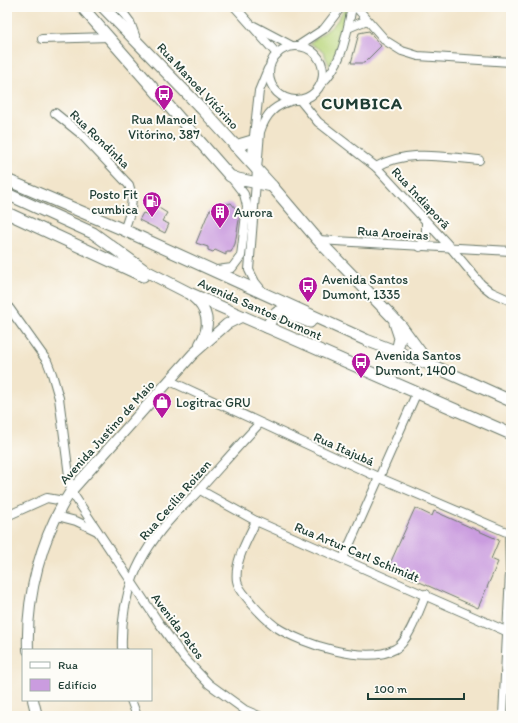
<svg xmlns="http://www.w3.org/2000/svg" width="518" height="723" viewBox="0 0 518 723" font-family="Itim,sans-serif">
<rect width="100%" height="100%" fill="#fdfcf7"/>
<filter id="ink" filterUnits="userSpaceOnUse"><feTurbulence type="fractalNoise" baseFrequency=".025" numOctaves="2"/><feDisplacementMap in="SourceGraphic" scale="8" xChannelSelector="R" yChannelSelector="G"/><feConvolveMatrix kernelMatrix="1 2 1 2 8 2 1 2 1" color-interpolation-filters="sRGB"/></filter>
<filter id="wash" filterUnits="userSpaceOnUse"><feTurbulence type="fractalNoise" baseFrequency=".012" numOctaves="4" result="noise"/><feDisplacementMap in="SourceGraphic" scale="16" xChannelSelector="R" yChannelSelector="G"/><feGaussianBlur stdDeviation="0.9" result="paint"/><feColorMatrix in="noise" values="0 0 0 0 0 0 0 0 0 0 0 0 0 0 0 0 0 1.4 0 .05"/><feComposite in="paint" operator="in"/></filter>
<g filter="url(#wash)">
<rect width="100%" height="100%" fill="#f2e5cb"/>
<path fill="#bad77e" stroke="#6c8a59" d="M344 7H349L340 40 330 67 323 51 310 43C323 33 340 24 344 7Z"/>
<g id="blocks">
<g fill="#ca9cdf">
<path d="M369 31 381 46 364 63H351L359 33Z"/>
<path d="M231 203 240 214 235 244 231 252H226V255L215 250 213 252 208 250V247L196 243 209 211 212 209Z"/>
<path d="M154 205 167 213 162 221 169 224 165 233 139 220 143 213 149 215Z"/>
<path d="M415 508 432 516 434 511 499 540 491 559 498 562 478 608 388 568Z"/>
</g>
</g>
</g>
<g filter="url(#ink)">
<use href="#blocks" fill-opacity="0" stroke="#697869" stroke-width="1"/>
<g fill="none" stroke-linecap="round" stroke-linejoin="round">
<g stroke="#697869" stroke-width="10">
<g id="minor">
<path d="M119 7 130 22 137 41"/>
<path d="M235 7 277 54"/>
<path d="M356 7 386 41 402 51 418 56 511 62"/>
<path d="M254 26 292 46"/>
<path d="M348 28 367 20"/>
<path d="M42 39 109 37"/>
<path d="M298 46 324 29 341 7"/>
<circle cx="296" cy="73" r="27"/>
<path d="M321 84C343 63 346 36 352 7"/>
<path d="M300 100 318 122 376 167 451 248 481 284 491 292 511 301"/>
<path d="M55 113 81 134 129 185C135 202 130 214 124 230"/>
<path d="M251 163 259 91 268 69"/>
<path d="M376 167C407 149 444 157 479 160"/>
<path d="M318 240 511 251"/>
<path d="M420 247 426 237V222"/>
<path d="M217 270 232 268 241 256 247 206 244 194 230 176"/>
<path d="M263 292 255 282 249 270 260 132C266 113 275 105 294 100"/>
<path d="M7 305 47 361 52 374 59 398 71 491 159 623 184 658 209 684 245 710 259 716"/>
<path d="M170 381 380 478 511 534"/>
<path d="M200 490 256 521 508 632"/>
<path d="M7 516 47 498 64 501"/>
<path d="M57 516 76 521 97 531"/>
<path d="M256 521C248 539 234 561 237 581 238 589 247 597 252 604 259 612 267 620 276 627 302 644 366 665 395 649 408 643 420 608 426 594"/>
<path d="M343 559 417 392"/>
<path d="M122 650C120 595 137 555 174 515 182 506 192 499 200 489 220 467 239 445 259 424"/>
<path d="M131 700 137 716"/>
<path d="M503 716 510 573 509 533"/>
</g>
</g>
<g stroke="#697869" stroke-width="12">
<g id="tertiary">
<path d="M192 296C208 309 212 325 200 344"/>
<path d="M28 650C26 596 41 536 71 491L193 354 227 324 243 316"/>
<path d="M33 700 37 716"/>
</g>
</g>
<g stroke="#697869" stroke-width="13">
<g id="secondary">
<path d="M82 7 230 176 238 179 272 186"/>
<path d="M103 7 203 110 272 186 318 240 401 326 429 364"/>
<path d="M235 146 252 141"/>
<path d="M7 180 124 230 366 340 429 364 511 401"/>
<path d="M7 194 93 233 144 270 189 293 511 434"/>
<path d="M7 213 143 276"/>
<path d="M395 323 400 338 397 351"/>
<path d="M267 327C271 321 273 313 281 311L310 322"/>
</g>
</g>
<use href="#minor" stroke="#fff" stroke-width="8"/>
<use href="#tertiary" stroke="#fff" stroke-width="10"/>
<use href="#secondary" stroke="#fff" stroke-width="11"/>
</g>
</g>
<defs>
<g id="bus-pin" transform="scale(1)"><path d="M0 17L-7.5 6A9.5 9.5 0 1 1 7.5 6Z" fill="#b5179e" stroke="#fdfcf7"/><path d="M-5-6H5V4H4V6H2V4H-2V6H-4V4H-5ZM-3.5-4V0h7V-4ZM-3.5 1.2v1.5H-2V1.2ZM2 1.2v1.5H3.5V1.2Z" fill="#fff"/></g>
<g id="fuel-pin" transform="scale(1)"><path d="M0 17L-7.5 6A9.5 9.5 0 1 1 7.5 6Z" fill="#b5179e" stroke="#fdfcf7"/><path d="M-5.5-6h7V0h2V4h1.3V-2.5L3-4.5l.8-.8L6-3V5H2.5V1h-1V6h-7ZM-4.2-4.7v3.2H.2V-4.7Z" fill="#fff"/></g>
<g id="building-pin" transform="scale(1)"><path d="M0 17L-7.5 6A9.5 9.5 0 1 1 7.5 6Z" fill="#b5179e" stroke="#fdfcf7"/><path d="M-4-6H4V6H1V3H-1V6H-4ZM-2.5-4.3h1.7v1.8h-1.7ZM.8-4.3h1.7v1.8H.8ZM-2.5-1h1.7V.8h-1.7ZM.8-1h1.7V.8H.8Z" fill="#fff"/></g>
<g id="shop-pin" transform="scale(1)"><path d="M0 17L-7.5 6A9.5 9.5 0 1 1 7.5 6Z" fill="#b5179e" stroke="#fdfcf7"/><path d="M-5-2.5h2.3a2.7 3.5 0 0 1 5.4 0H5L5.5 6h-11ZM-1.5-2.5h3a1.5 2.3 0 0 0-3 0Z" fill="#fff"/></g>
</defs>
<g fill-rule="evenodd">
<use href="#bus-pin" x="164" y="94"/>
<use href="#fuel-pin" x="152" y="201"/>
<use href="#building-pin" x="220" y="212"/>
<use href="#bus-pin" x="308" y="286"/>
<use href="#bus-pin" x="361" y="362"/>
<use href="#shop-pin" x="162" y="402"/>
</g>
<g text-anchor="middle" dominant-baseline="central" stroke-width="4" stroke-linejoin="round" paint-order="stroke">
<g font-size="13" fill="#1f3d34" stroke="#fdfcf7">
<text transform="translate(198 86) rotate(47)">Rua Manoel Vitórino</text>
<text transform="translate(100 139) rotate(44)">Rua Rondinha</text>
<text transform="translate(421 198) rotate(47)">Rua Indiaporã</text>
<text transform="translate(393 233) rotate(4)">Rua Aroeiras</text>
<text transform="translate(260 309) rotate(24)">Avenida Santos Dumont</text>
<text transform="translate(107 432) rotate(-48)">Avenida Justino de Maio</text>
<text transform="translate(344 449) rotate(24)">Rua Itajubá</text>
<text transform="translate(175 500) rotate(-49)">Rua Cecília Roizen</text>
<text transform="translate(357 552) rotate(23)">Rua Artur Carl Schimidt</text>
<text transform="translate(178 626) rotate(53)">Avenida Patos</text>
</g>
<g font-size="13" fill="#1f3d34" stroke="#fdfcf7" text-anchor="start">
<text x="164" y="119" text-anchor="middle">Rua Manoel<tspan x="164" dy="15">Vitórino, 387</tspan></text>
<text x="138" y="194" text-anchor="end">Posto Fit<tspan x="138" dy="15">cumbica</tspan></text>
<text x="234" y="212">Aurora</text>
<text x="322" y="279">Avenida Santos<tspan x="322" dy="15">Dumont, 1335</tspan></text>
<text x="375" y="355">Avenida Santos<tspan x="375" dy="15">Dumont, 1400</tspan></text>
<text x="176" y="402">Logitrac GRU</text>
</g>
<g font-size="17" font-weight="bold" letter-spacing="1" fill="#1f3d34" stroke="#fdfcf7">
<text x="362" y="103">CUMBICA</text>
</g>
</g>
<rect width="518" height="723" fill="none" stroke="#fdfcf7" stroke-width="24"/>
<rect x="22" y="649" width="130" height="52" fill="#fdfcf7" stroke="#a4b0a9"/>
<rect x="30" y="662" width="20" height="6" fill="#ffffff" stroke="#a4b0a9"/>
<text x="58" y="669" font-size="12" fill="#1f3d34">Rua</text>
<rect x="30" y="679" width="20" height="12" fill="#ca9cdf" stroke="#a4b0a9"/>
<text x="58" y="689" font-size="12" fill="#1f3d34">Edifício</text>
<path d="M368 693v6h96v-6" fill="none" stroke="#1f3d34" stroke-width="2"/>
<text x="374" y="693" font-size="12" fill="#1f3d34" stroke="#fdfcf7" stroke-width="3" paint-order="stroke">100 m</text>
</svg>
